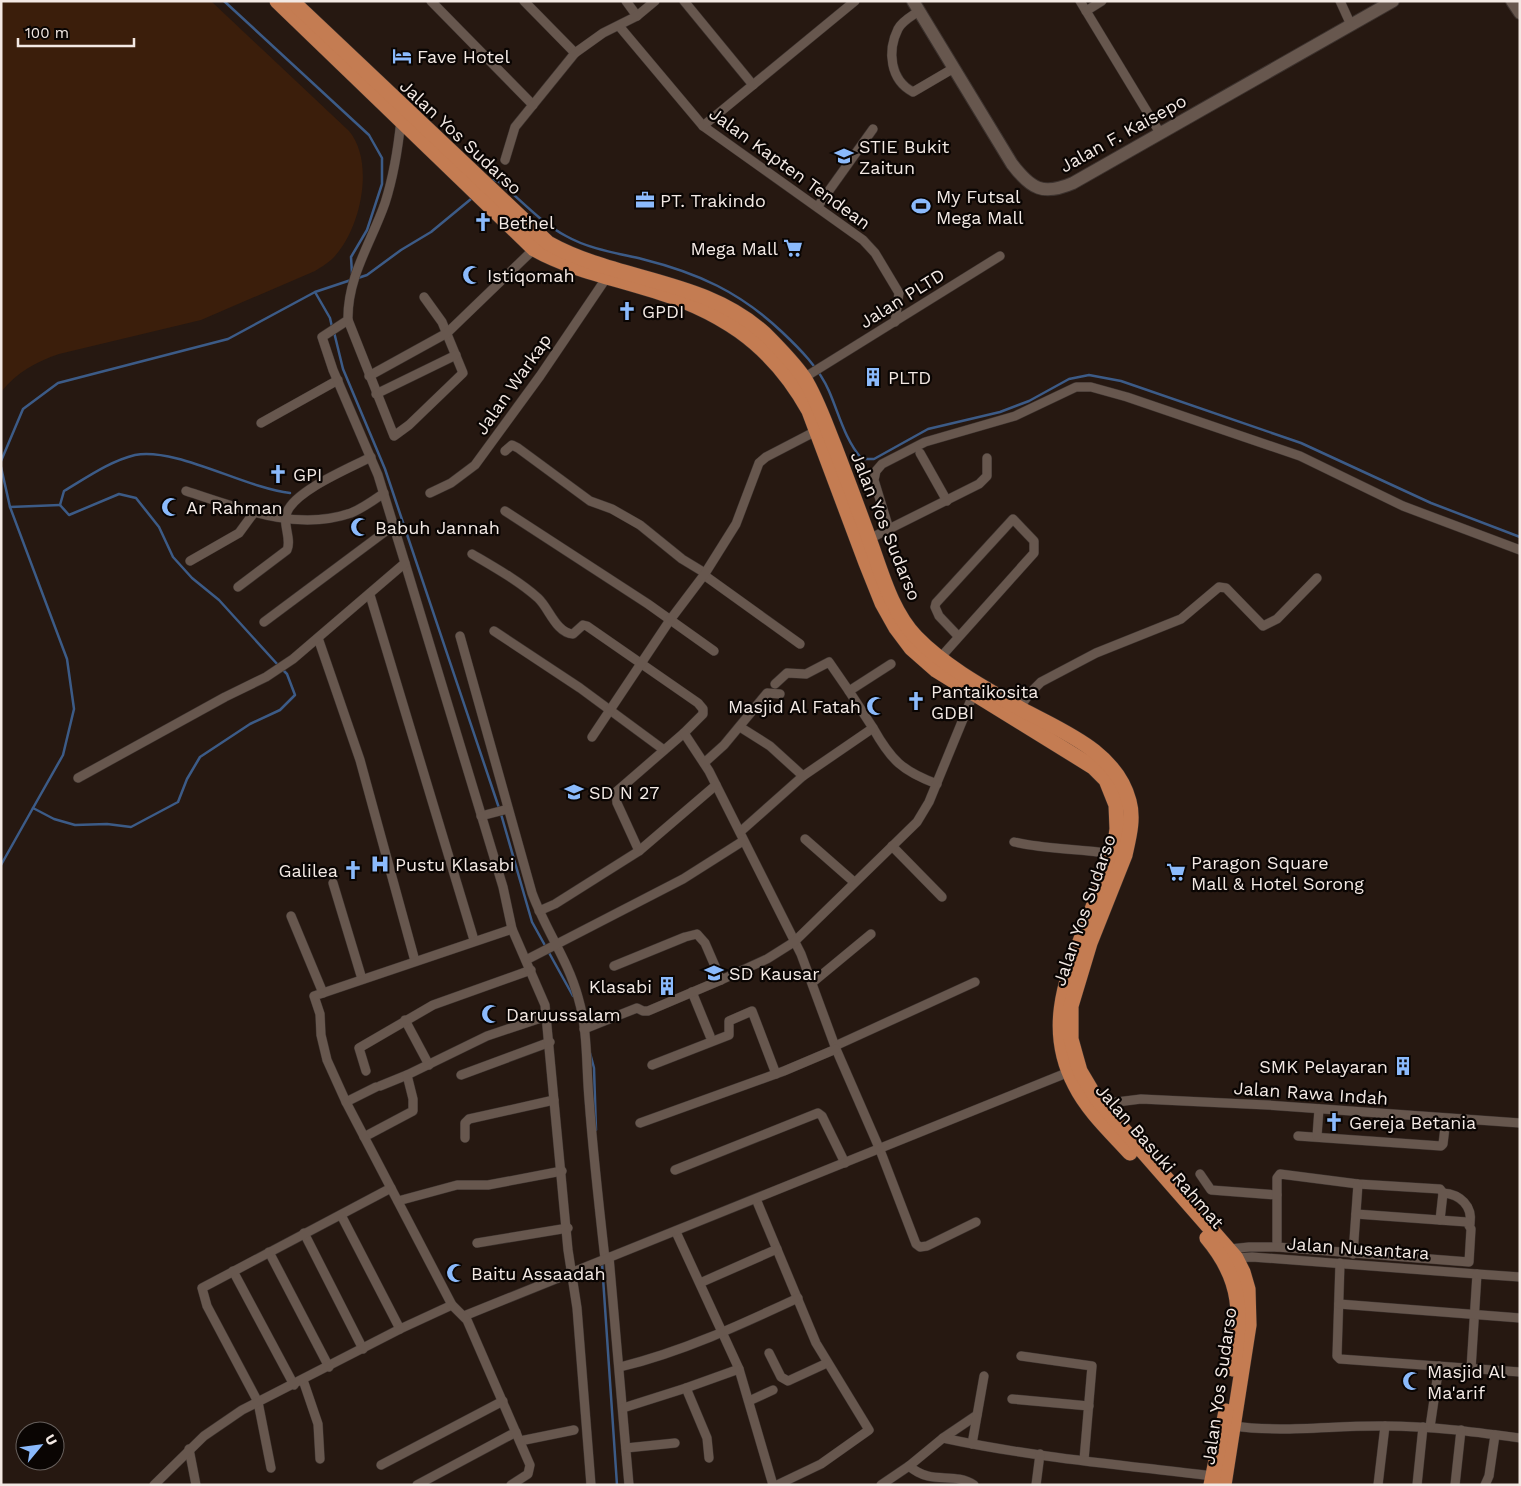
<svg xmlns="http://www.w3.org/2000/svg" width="1521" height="1486" viewBox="0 0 1521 1486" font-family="'Work Sans',sans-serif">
<rect width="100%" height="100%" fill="#261811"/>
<path fill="#3b1e0b" d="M1 1H211L349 131C376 163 360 233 331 260 326 264 320 268 315 271L201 320 59 354C36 362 17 372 1 392Z"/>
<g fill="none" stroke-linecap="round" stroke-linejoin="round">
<g stroke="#3c5b87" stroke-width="2.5">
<path d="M224 1 369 135 382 158V184L367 230 351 257 352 274"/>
<path d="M492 180 498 181C520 199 540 222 566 236 589 249 616 253 642 259 698 273 740 292 782 332 800 349 819 368 829 391 839 414 845 440 862 459H874L928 429 1000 412 1029 401 1069 379 1089 375 1121 381 1301 443 1431 503 1520 537"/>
<path d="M358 278 367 275 401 250 431 232 471 199"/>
<path d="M332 327 330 318 315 292 351 280"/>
<path d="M334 332 343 369 385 469 499 808"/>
<path d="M1 461 23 409 58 383 228 339 315 292"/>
<path d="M1 467 10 507 67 659 74 709 63 755 33 808"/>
<path d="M60 505 69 515 119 494 136 498 159 527 173 557 192 578 219 600 278 665"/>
<path d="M60 505 64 491C86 478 110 461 135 455 176 447 245 488 290 493"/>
<path d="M10 507 60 505"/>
<path d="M501 814 532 922 573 996"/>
<path d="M1 865 33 808 54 819 75 825 107 824 131 827 178 802 187 779 200 757 250 724 280 710 295 695 287 674 282 669"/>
<path d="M590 1053 594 1068 596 1130"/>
<path d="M602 1263 617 1485"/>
</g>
<g stroke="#3c322e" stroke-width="10">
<g id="street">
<path d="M431 1 533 105"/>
<path d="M524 1 575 53"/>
<path d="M626 1 637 16"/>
<path d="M684 1 753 85"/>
<path d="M1080 1 1160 133"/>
<path d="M1340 1 1351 25"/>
<path d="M919 11C912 16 902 21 898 29 887 51 890 80 913 92L954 68"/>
<path d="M1086 11 1102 1"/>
<path d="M619 26 703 126 863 240 875 253 899 293 895 322"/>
<path d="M703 126 855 1"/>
<path d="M505 160 515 127 575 53 603 33 637 16 655 1"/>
<path d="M818 206 873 129"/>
<path d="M348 320 394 436 409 425 463 373 442 322 424 297"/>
<path d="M369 376 447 333 534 249"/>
<path d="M802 379 1000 256"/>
<path d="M376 394 456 355"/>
<path d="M261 423 338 380"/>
<path d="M505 451 512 445 518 448 590 501 612 509 640 525 682 559 705 573"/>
<path d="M920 453 947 501"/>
<path d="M186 491C239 508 296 532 351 513 363 508 374 500 384 493"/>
<path d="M430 493 451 483 475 465 540 376 607 277"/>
<path d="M505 511 648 604 714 651"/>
<path d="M889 529 874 480 876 471 882 464 925 442 1015 416 1076 387H1091L1127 397 1300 456 1403 506 1520 550"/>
<path d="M869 539 979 484 987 476V458"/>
<path d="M472 554C494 567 519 581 538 598 549 608 556 633 573 634L583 625 587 626 698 703 703 709V714L684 733 616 792 617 803 639 851"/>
<path d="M190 561 239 533 253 514"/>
<path d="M405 563 503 887 512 929"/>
<path d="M704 575 800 644"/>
<path d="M238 587 287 550C292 539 282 524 287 512 296 490 350 468 371 457"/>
<path d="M370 595 474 940"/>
<path d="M264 622 394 525"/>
<path d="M494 631 580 688 664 750"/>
<path d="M460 636 532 893C545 929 568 960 578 997 588 1030 586 1065 589 1099 593 1152 599 1206 605 1259"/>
<path d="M318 638 360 760 415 961"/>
<path d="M940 658 1034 553V541L1013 519 936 603 935 607 939 616 958 636"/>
<path d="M775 684 787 673 806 674 829 662 849 691"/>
<path d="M1019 708 1030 693 1041 682 1096 653 1181 619 1219 587 1226 588 1263 626 1277 619 1317 578"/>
<path d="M740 727 770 746 803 776"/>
<path d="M873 728C891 760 902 771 937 784"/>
<path d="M684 733 709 771 801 954 836 1049 880 1150 916 1244 920 1247 927 1246 976 1222"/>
<path d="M592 737 670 620 704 575 736 524 759 463 766 457 818 430"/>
<path d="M704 763 724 745 767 693 780 694"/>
<path d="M78 778 225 697 266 677 293 659 405 563 378 475 333 370 322 337 348 320C347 277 372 241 385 203 394 175 398 149 401 120"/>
<path d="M481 816 508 809"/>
<path d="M740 832 803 776 873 728 849 691 891 664"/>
<path d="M805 839 854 882"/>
<path d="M1014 842C1047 850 1079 848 1112 854"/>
<path d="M892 846 942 897"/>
<path d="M333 883 362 979"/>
<path d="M539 911 555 904 639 851 716 785"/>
<path d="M291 916 323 993"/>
<path d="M526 960 683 879 743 841"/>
<path d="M614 966 685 937 697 934 705 943 721 980 767 959 794 942 917 822 929 802 975 690"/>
<path d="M813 982 871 934"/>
<path d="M692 992 710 1036"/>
<path d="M405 1020 429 1065"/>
<path d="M584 1029 637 1008 643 1011H648L721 980"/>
<path d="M835 1046 975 982"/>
<path d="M652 1065 729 1035V1021L752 1011 776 1074"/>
<path d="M366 1071 359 1048 433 1005 531 970"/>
<path d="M461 1075 550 1042"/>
<path d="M380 1086 407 1075"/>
<path d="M346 1102 376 1087"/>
<path d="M1101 1104 1141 1099 1267 1105 1520 1123"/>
<path d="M640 1123 784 1071 836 1049"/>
<path d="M1298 1136 1441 1146 1443 1144 1446 1119"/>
<path d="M1317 1136 1319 1109"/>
<path d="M364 1137 413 1111V1099L407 1075 487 1036 547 1016"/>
<path d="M465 1138V1123L469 1119 554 1100"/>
<path d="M675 1170 818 1113 822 1116 845 1163"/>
<path d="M1200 1174 1211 1190 1277 1195"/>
<path d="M1443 1193C1460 1194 1473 1206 1470 1224"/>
<path d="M756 1199 816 1343 869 1430 821 1464 777 1485"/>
<path d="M398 1201 457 1185H488L562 1171"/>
<path d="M341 1215 400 1329"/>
<path d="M676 1232 739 1369 773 1485"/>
<path d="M304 1233 363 1349"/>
<path d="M477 1243 568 1228"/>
<path d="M1277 1247V1178L1280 1174 1358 1184 1440 1189 1443 1193 1440 1220"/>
<path d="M1230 1249 1249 1247H1277L1469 1262 1471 1229 1467 1222 1356 1214"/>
<path d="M269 1252 329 1367"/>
<path d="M1353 1254 1358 1184"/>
<path d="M609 1257 629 1485"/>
<path d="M1236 1258 1252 1257 1477 1274 1471 1369"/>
<path d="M1340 1263 1337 1356 1340 1359 1520 1372"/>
<path d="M233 1271 294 1385"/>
<path d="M1477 1274 1520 1277"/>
<path d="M700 1283 777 1249"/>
<path d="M1339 1304 1520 1318"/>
<path d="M464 1316 1069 1072"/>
<path d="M769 1353 781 1377 788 1381 827 1363"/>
<path d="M1021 1356 1092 1366 1084 1460"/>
<path d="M620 1367C682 1352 740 1325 798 1298"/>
<path d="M303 1380 318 1424 320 1459"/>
<path d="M1012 1399 1089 1406"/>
<path d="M749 1401 773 1390"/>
<path d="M623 1408 686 1388"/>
<path d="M1233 1426C1284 1433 1335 1425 1386 1426 1431 1426 1475 1432 1520 1438"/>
<path d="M1430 1427 1439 1366"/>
<path d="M943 1438 977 1415"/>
<path d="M520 1441 574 1430"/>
<path d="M972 1444 984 1376"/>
<path d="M626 1448 675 1443"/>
<path d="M189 1449 196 1485"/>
<path d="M709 1458 707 1438 686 1388 739 1369"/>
<path d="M381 1465 503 1401"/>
<path d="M909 1466C932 1486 953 1471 974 1485"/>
<path d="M271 1468 258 1402 207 1306 202 1288 391 1188"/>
<path d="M154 1485 204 1436 242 1410 400 1329 452 1305"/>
<path d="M417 1485 516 1432"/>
<path d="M511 1485 528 1474 530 1465 467 1320 452 1305 346 1102 327 1060 321 1035 320 1014 314 996 512 929 545 1005 568 1250 577 1308 591 1485"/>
<path d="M881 1485 909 1466 943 1438C1031 1457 1123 1465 1212 1476"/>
<path d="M1036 1485 1040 1454"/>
<path d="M1378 1485 1385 1426"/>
<path d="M1417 1485 1423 1427"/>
<path d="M1455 1485 1461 1430"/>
<path d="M1485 1485 1489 1476 1495 1435"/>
</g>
</g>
<g stroke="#3c322e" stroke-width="14">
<g id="secondary">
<path d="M913 1 1012 164C1031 189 1043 196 1073 183L1393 1"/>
<path d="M1512 1 1520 13"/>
</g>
</g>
<g stroke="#3c322e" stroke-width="16">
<g id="highway">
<path d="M277 1 534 249C568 268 605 276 642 287 717 308 771 342 809 411L866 563 882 603 896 628 911 648 936 670 1093 767 1106 780 1116 805 1117 829 1114 850C1104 876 1095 902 1085 928 1065 982 1046 1030 1075 1085 1088 1111 1111 1132 1130 1153"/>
<path d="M292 1 548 243C618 282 704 278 765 334 779 348 793 362 804 378 817 399 825 423 834 445 847 479 860 513 872 547 883 578 893 613 916 637 945 667 986 689 1021 709 1061 731 1116 751 1129 801 1134 819 1129 837 1125 855L1090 943 1071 1006V1039L1076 1057 1080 1071 1096 1098 1236 1258 1243 1272 1248 1289 1249 1325 1224 1485"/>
<path d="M1207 1238C1244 1282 1241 1315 1233 1369"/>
<path d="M1211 1485 1226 1411"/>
</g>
</g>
<use href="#street" stroke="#67574e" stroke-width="9"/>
<use href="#secondary" stroke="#67574e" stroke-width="12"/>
<use href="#highway" stroke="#c47c52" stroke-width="15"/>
</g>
<defs>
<g id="hotel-bare" transform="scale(1.5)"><path d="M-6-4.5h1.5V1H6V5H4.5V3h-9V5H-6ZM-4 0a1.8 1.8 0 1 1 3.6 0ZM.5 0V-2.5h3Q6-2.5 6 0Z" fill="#8bbafc" stroke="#0a0503" stroke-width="2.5" paint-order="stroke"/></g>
<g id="university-bare" transform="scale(1.5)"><path d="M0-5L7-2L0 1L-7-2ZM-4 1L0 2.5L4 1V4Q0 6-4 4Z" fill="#8bbafc" stroke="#0a0503" stroke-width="2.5" paint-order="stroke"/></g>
<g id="office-bare" transform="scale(1.5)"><path d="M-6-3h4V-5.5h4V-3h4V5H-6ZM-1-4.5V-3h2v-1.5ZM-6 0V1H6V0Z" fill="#8bbafc" stroke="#0a0503" stroke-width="2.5" paint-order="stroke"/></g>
<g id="stadium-bare" transform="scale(1.5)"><path d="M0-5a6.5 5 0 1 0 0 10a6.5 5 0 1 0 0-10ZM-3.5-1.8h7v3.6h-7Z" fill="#8bbafc" stroke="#0a0503" stroke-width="2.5" paint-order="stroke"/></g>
<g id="church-bare" transform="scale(1.5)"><path d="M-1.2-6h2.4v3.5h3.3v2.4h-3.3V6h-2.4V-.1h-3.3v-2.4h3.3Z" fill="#8bbafc" stroke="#0a0503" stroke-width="2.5" paint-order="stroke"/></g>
<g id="supermarket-bare" transform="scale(1.5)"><path d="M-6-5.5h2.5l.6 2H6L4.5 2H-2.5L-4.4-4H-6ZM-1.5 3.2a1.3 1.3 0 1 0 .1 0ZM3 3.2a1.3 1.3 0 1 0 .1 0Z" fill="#8bbafc" stroke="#0a0503" stroke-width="2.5" paint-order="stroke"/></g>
<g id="mosque-bare" transform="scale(1.5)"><path d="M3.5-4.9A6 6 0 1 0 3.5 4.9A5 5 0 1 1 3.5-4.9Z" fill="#8bbafc" stroke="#0a0503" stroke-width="2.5" paint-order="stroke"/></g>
<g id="building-bare" transform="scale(1.5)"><path d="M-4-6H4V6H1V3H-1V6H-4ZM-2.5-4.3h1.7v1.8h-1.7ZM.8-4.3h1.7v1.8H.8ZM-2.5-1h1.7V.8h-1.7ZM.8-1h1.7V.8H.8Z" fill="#8bbafc" stroke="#0a0503" stroke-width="2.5" paint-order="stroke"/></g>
<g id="school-bare" transform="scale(1.5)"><path d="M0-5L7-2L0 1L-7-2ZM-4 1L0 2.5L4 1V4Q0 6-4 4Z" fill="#8bbafc" stroke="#0a0503" stroke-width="2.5" paint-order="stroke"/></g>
<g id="hospital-bare" transform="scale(1.5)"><path d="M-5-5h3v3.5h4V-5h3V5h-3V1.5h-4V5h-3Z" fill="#8bbafc" stroke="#0a0503" stroke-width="2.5" paint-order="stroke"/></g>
</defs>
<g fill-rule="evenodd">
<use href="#hotel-bare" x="402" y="56"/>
<use href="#university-bare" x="844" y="156"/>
<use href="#office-bare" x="645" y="200"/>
<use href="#stadium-bare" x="921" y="206"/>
<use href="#church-bare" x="483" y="222"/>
<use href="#supermarket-bare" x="793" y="248"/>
<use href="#mosque-bare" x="472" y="275"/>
<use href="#church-bare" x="627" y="311"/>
<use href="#building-bare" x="873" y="377"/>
<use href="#church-bare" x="278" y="474"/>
<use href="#mosque-bare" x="171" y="507"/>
<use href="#mosque-bare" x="360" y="527"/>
<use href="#church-bare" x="916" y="701"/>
<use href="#mosque-bare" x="876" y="706"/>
<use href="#school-bare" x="574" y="792"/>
<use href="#hospital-bare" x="380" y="864"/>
<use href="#church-bare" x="353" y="870"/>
<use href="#supermarket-bare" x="1176" y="872"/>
<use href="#school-bare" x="714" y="973"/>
<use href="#building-bare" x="667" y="986"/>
<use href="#mosque-bare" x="491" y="1014"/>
<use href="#building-bare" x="1403" y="1066"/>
<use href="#church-bare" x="1334" y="1122"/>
<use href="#mosque-bare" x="456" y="1273"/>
<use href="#mosque-bare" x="1412" y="1381"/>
</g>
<g text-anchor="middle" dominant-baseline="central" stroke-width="4.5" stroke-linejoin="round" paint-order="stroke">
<g font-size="18" fill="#f3e9e4" stroke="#0a0503" text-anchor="start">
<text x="417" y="56">Fave Hotel</text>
<text x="859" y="146">STIE Bukit<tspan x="859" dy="21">Zaitun</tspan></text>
<text x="936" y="196">My Futsal<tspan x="936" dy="21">Mega Mall</tspan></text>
<text x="660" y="200">PT. Trakindo</text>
<text x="498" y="222">Bethel</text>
<text x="778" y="248" text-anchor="end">Mega Mall</text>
<text x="487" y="275">Istiqomah</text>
<text x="642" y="311">GPDI</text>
<text x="888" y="377">PLTD</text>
<text x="293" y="474">GPI</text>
<text x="186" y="507">Ar Rahman</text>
<text x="375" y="527">Babuh Jannah</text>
<text x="931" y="691">Pantaikosita<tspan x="931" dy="21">GDBI</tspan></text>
<text x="861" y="706" text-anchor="end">Masjid Al Fatah</text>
<text x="589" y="792">SD N 27</text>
<text x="1191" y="862">Paragon Square<tspan x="1191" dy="21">Mall &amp; Hotel Sorong</tspan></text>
<text x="395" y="864">Pustu Klasabi</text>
<text x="338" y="870" text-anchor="end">Galilea</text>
<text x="729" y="973">SD Kausar</text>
<text x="652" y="986" text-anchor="end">Klasabi</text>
<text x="506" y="1014">Daruussalam</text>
<text x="1388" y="1066" text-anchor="end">SMK Pelayaran</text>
<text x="1349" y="1122">Gereja Betania</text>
<text x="471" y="1273">Baitu Assaadah</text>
<text x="1427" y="1371">Masjid Al<tspan x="1427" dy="21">Ma'arif</tspan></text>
</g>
<g font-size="18" fill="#f3e9e4" stroke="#0a0503">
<text transform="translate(1123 133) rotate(-29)">Jalan F. Kaisepo</text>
<text transform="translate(461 137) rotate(43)">Jalan Yos Sudarso</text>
<text transform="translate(790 168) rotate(36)">Jalan Kapten Tendean</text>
<text transform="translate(902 298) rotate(-32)">Jalan PLTD</text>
<text transform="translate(513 384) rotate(-55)">Jalan Warkap</text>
<text transform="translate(886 526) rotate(68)">Jalan Yos Sudarso</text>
<text transform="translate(1084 910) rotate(-71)">Jalan Yos Sudarso</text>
<text transform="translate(1311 1093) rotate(4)">Jalan Rawa Indah</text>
<text transform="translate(1160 1156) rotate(49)">Jalan Basuki Rahmat</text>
<text transform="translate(1358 1248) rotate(4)">Jalan Nusantara</text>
<text transform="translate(1219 1386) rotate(-82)">Jalan Yos Sudarso</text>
</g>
</g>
<rect width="1521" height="1486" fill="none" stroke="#f3e9e4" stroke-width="5"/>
<g transform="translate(40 1446) rotate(61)"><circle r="24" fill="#0a0503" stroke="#67605d"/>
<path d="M0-4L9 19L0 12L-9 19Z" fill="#8bbafc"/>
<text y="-8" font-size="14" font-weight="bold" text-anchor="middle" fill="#f3e9e4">U</text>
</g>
<path d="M18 38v8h116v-8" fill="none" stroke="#f3e9e4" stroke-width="2.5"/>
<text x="25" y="38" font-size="15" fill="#f3e9e4" stroke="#0a0503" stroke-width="4" paint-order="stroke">100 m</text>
</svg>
